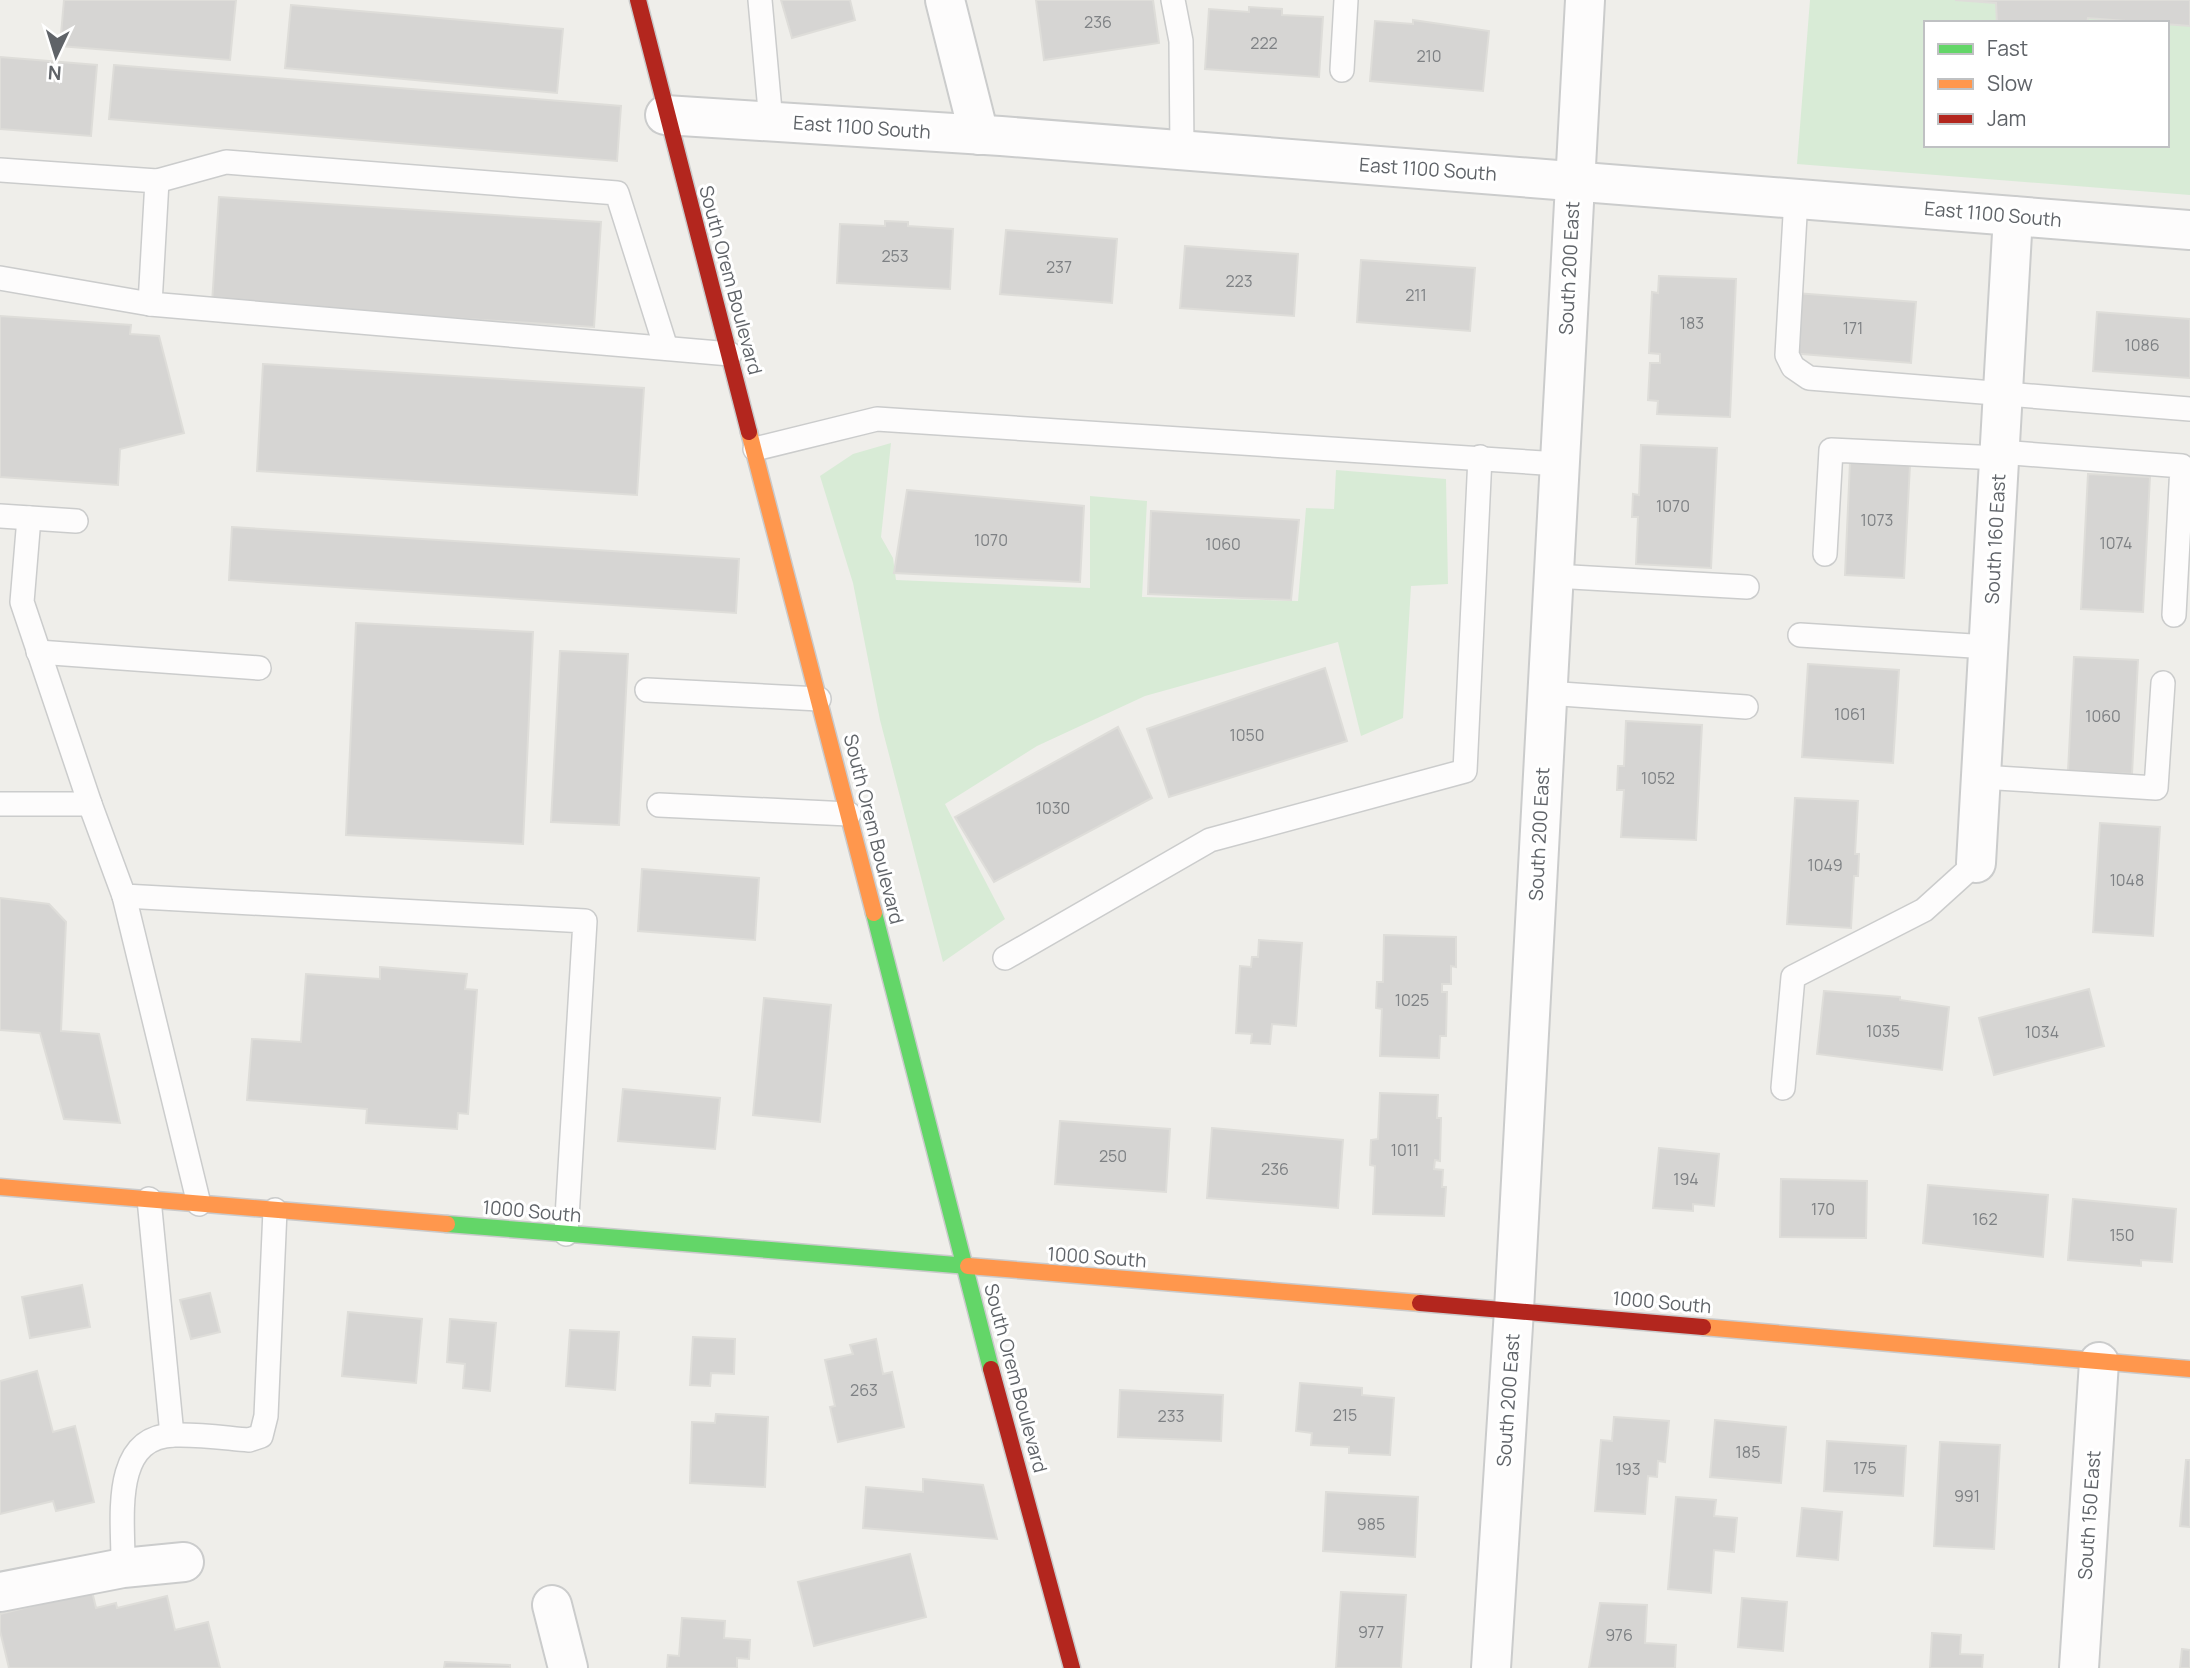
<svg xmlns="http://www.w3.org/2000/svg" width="2190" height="1668" viewBox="0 0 2190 1668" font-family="Manrope,sans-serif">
<rect width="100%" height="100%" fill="#efeeea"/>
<g fill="#d8ebd6" fill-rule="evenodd">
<path d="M1810 0H2190V195L1797 164ZM1926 23H2167V145H1926Z"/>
<path d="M891 443 881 537 893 558 896 580 1090 588V496L1147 501 1142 597 1298 601 1306 508 1334 509 1336 470 1446 479 1448 584 1411 586 1403 718 1361 736 1338 642 1145 696 1037 746 945 804 1005 919 943 962 880 720 853 583 820 476 853 454Z"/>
</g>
<g fill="#d6d5d3" stroke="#deddd9" stroke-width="2">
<path d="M64 0H236L230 60 60 46Z"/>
<path d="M781 0H850L855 20 792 38Z"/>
<path d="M1036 0H1153L1159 43 1044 60Z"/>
<path d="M1955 0H2190V26L2088 18 2087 23H1997L1996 3Z"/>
<path d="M291 5 563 29 557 93 285 68Z"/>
<path d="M1249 7 1282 9V15L1323 17 1319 77 1205 69 1209 9 1249 12Z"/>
<path d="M1413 20 1489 31 1483 91 1370 81 1375 21 1413 24Z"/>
<path d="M0 57 97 65 91 136 0 129Z"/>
<path d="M114 65 621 106 617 161 109 119Z"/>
<path d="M219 197 601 222 594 327 212 303Z"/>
<path d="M885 221 908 222V226L953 229 950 289 837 283 840 224 885 226Z"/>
<path d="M1006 230 1117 239 1112 303 1000 294Z"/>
<path d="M1185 246 1298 254 1294 316 1180 308Z"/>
<path d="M1361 260 1475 268 1470 331 1357 322Z"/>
<path d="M1659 276 1736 279 1730 417 1657 414 1658 401 1648 400 1650 363H1660V354L1649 353 1652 292 1658 293Z"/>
<path d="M1795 293 1916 302 1911 363 1790 353Z"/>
<path d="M2097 312 2190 319V378L2093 371Z"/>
<path d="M0 316 131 325 130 334 159 336 184 433 120 449 118 485 0 477Z"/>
<path d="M263 364 644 388 637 495 257 471Z"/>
<path d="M1641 445 1717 448 1711 568 1636 564 1638 517H1632L1633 494 1639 495Z"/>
<path d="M1850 462 1910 465 1904 578 1845 575Z"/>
<path d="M2088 474 2150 477 2143 612 2081 609Z"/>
<path d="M907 490 1084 506 1080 582 894 573Z"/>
<path d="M1151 511 1299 520 1291 600 1148 594Z"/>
<path d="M232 527 739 559 736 613 229 580Z"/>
<path d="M356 623 533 632 523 844 346 835Z"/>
<path d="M560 651 628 654 619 825 551 822Z"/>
<path d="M2074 657 2138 660 2132 774 2068 771Z"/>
<path d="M1808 664 1899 670 1893 763 1802 757Z"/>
<path d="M1325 668 1347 741 1169 797 1147 729Z"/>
<path d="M1626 721 1702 725 1696 840 1621 837 1624 790H1617L1618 766H1624Z"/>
<path d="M1118 727 1152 798 994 882 955 817Z"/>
<path d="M1795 798 1858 801 1855 854H1859L1858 876H1854L1851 928 1787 924Z"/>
<path d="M2100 823 2160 827 2153 936 2093 932Z"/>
<path d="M642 869 759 878 755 940 638 931Z"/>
<path d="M0 898 49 904 66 922 61 1031 99 1034 120 1123 64 1119 40 1033 0 1030Z"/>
<path d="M1384 935 1456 937V967L1451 966V984H1442V992H1447L1446 1036H1440L1439 1058 1380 1056 1382 1009 1376 1008 1377 982H1383Z"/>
<path d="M1259 940 1302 943 1296 1026 1272 1024 1270 1044 1251 1043 1252 1034 1236 1033 1240 966 1251 967 1252 957H1258Z"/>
<path d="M380 967 467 974 465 989 477 990 468 1114 458 1113 457 1129 366 1123 367 1109 247 1100 252 1039 301 1042 306 974 380 979Z"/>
<path d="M2089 989 2104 1046 1994 1075 1979 1018Z"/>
<path d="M1824 991 1900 997V1000L1949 1007 1942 1070 1817 1054Z"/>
<path d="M764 998 831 1005 820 1122 753 1115Z"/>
<path d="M623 1089 720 1098 715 1149 618 1141Z"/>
<path d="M1380 1093 1438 1095 1437 1118H1441L1440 1161 1435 1160 1434 1169 1443 1170 1442 1187H1446L1444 1216 1373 1214 1375 1166 1370 1165 1371 1140 1378 1139Z"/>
<path d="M1060 1121 1170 1129 1166 1192 1055 1184Z"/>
<path d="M1212 1128 1343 1140 1338 1208 1207 1198Z"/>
<path d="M1659 1148 1719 1154 1714 1206 1693 1204V1211L1653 1208Z"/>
<path d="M1781 1179 1867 1181 1866 1238 1780 1237Z"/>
<path d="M1928 1185 2048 1195 2043 1257 1923 1243Z"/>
<path d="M2073 1199 2176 1209 2172 1262 2141 1260V1266L2068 1260Z"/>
<path d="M82 1285 90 1327 30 1338 22 1297Z"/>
<path d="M210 1293 220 1332 191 1339 180 1300Z"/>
<path d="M348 1312 422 1319 416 1383 342 1376Z"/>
<path d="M450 1319 496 1323 490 1391 463 1388 465 1364 447 1362Z"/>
<path d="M570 1330 619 1332 615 1390 566 1386Z"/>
<path d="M693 1337 735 1339 734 1374 711 1373 710 1386 690 1385Z"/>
<path d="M876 1339 883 1374 892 1372 904 1427 838 1442 830 1407 835 1406 825 1360 853 1354 850 1345Z"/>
<path d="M37 1371 53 1432 75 1426 94 1502 56 1511 53 1501 0 1514V1381Z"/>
<path d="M1300 1383 1362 1388V1395L1394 1398 1390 1455 1349 1453V1447L1311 1445 1312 1433 1296 1431Z"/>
<path d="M1120 1390 1223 1395 1221 1441 1118 1437Z"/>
<path d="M716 1414 768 1417 765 1487 690 1483 692 1422 715 1423Z"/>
<path d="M1614 1417 1669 1421 1665 1462 1658 1461 1657 1477 1648 1476 1645 1514 1595 1511 1601 1440 1612 1441Z"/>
<path d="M1715 1420 1786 1427 1781 1483 1710 1477Z"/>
<path d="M1827 1441 1906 1446 1903 1496 1824 1491Z"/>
<path d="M1940 1442 2000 1445 1994 1549 1934 1546Z"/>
<path d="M2186 1460H2190V1527L2180 1526Z"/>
<path d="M923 1479 983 1485 997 1539 863 1528 866 1487 923 1492Z"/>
<path d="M1326 1492 1418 1497 1415 1557 1323 1551Z"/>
<path d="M1676 1497 1716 1500 1714 1516 1737 1518 1734 1552 1714 1550 1711 1593 1668 1589Z"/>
<path d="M1802 1508 1842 1512 1838 1560 1797 1556Z"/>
<path d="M910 1554 926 1617 814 1646 798 1582Z"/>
<path d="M92 1591 96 1608 116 1603 117 1608 167 1596 175 1630 208 1622 220 1668H9L0 1631V1614Z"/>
<path d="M1341 1592 1406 1595 1401 1668H1336Z"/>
<path d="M1742 1598 1787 1602 1783 1651 1738 1647Z"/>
<path d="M1600 1603 1647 1605 1645 1643 1676 1645 1675 1668H1589Z"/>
<path d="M682 1618 725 1621 724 1638 750 1640 749 1659 737 1658V1668H667L668 1655 679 1656Z"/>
<path d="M1932 1633 1961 1635 1960 1654 1983 1655 1982 1668H1930Z"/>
<path d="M2182 1649 2190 1650V1668H2180Z"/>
<path d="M445 1662 510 1665V1668H444Z"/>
</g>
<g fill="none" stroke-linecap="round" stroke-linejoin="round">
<g stroke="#cbcccc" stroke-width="26">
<g id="lane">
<path d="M760 0 771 122"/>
<path d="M1173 0 1181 41 1182 150"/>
<path d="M1342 70 1346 0"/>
<path d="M0 170 157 181 150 304 730 354"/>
<path d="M157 181 226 162 617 193 666 348"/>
<path d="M1796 198 1787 355 1793 367 1809 378 2190 409"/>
<path d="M0 278 150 304"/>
<path d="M755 449 877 419 1559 464"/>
<path d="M2000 452 2182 466 2174 615"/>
<path d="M0 516 76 521"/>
<path d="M29 518 22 602 90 804"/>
<path d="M1825 554 1831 450 1999 458"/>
<path d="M1554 576 1747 587"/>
<path d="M1800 635 1988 647"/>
<path d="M38 652 259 668"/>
<path d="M647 690 819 699"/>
<path d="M1547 693 1746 707"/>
<path d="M1981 777 2156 788 2163 683"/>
<path d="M0 804H90L124 896 585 921 566 1234"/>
<path d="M659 805 849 814"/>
<path d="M124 896 199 1204"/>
<path d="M1005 958 1210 840 1465 771 1480 457"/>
<path d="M1783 1088 1793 977 1924 910 1976 863"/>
<path d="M149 1199 172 1435"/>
<path d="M123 1568C124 1523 109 1437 174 1435 199 1434 225 1438 249 1440L261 1436 266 1416 275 1210"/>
</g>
</g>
<g stroke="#cbcccc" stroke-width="42">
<g id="street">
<path d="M945 0 979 135"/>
<path d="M665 115 1001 136 2190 230"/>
<path d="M1976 863 2013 216"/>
<path d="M0 1592 123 1568 184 1562"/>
<path d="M552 1605 568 1668"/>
<path d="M1491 1668 1514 1310 1585 0"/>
<path d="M2079 1668 2099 1362"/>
</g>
</g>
<g stroke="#cacacb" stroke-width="19">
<g id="fast">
<path d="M874 913 991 1369"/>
<path d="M447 1224 968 1266"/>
</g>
</g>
<g stroke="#cacacb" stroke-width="19">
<g id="slow">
<path d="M749 432 874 913"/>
<path d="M0 1187 447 1224"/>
<path d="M968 1266 1420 1303"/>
<path d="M1703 1327 2190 1369"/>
</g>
</g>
<g stroke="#cacacb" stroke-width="19">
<g id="jam">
<path d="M638 0 749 432"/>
<path d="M1420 1303 1703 1327"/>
<path d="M991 1369 1072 1668"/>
</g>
</g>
<use href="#lane" stroke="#fdfcfc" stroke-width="23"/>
<use href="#street" stroke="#fdfcfc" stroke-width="38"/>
<use href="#fast" stroke="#63d668" stroke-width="16"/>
<use href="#slow" stroke="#ff974d" stroke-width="16"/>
<use href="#jam" stroke="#b3261e" stroke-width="16"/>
</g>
<g text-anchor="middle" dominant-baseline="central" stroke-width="6" stroke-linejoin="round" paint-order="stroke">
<g font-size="16" fill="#7e8184">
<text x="1098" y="22">236</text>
<text x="1264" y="43">222</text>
<text x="1429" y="56">210</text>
<text x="895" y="256">253</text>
<text x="1059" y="267">237</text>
<text x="1239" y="281">223</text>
<text x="1416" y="295">211</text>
<text x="1692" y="323">183</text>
<text x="1853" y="328">171</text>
<text x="2142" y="345">1086</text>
<text x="1673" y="506">1070</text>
<text x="1877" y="520">1073</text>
<text x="991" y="540">1070</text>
<text x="2116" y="543">1074</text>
<text x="1223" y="544">1060</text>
<text x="1850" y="714">1061</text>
<text x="2103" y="716">1060</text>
<text x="1247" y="735">1050</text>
<text x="1658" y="778">1052</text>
<text x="1053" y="808">1030</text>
<text x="1825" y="865">1049</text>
<text x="2127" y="880">1048</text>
<text x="1412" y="1000">1025</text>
<text x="1883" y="1031">1035</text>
<text x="2042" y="1032">1034</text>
<text x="1405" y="1150">1011</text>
<text x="1113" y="1156">250</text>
<text x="1275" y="1169">236</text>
<text x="1686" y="1179">194</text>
<text x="1823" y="1209">170</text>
<text x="1985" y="1219">162</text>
<text x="2122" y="1235">150</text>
<text x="864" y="1390">263</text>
<text x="1345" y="1415">215</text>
<text x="1171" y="1416">233</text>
<text x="1748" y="1452">185</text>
<text x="1865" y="1468">175</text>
<text x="1628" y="1469">193</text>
<text x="1967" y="1496">991</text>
<text x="1371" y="1524">985</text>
<text x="1371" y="1632">977</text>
<text x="1619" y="1635">976</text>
</g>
<g font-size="19" fill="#5f6368" stroke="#fff">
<text transform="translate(862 127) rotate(4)">East 1100 South</text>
<text transform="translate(1428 169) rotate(4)">East 1100 South</text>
<text transform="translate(1993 214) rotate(5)">East 1100 South</text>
<text transform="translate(1569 268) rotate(-87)">South 200 East</text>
<text transform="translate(731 280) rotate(75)">South Orem Boulevard</text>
<text transform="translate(1995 539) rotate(-87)">South 160 East</text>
<text transform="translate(874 829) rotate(76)">South Orem Boulevard</text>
<text transform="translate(1539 834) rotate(-87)">South 200 East</text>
<text transform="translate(532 1211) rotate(5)">1000 South</text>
<text transform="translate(1097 1257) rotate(4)">1000 South</text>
<text transform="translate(1662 1302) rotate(5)">1000 South</text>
<text transform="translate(1016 1378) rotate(75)">South Orem Boulevard</text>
<text transform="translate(1508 1400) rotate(-86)">South 200 East</text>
<text transform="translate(2089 1515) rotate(-86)">South 150 East</text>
</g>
</g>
<rect x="1924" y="21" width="245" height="126" fill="#ffffff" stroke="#bfc1c3" stroke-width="2"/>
<rect x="1938" y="44" width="35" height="10" fill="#63d668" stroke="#bfc1c3" stroke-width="2"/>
<text x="1987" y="56" font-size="21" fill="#5f6368">Fast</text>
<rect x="1938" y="79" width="35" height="10" fill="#ff974d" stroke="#bfc1c3" stroke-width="2"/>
<text x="1987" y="91" font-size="21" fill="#5f6368">Slow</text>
<rect x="1938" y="114" width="35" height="10" fill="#b3261e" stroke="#bfc1c3" stroke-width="2"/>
<text x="1987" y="126" font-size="21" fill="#5f6368">Jam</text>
<g transform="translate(56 56) rotate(184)" stroke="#ffffff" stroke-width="5" paint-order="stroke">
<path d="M0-5L12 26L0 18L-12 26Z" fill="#5f6368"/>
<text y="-10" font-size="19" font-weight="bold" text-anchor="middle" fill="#5f6368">N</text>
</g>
</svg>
